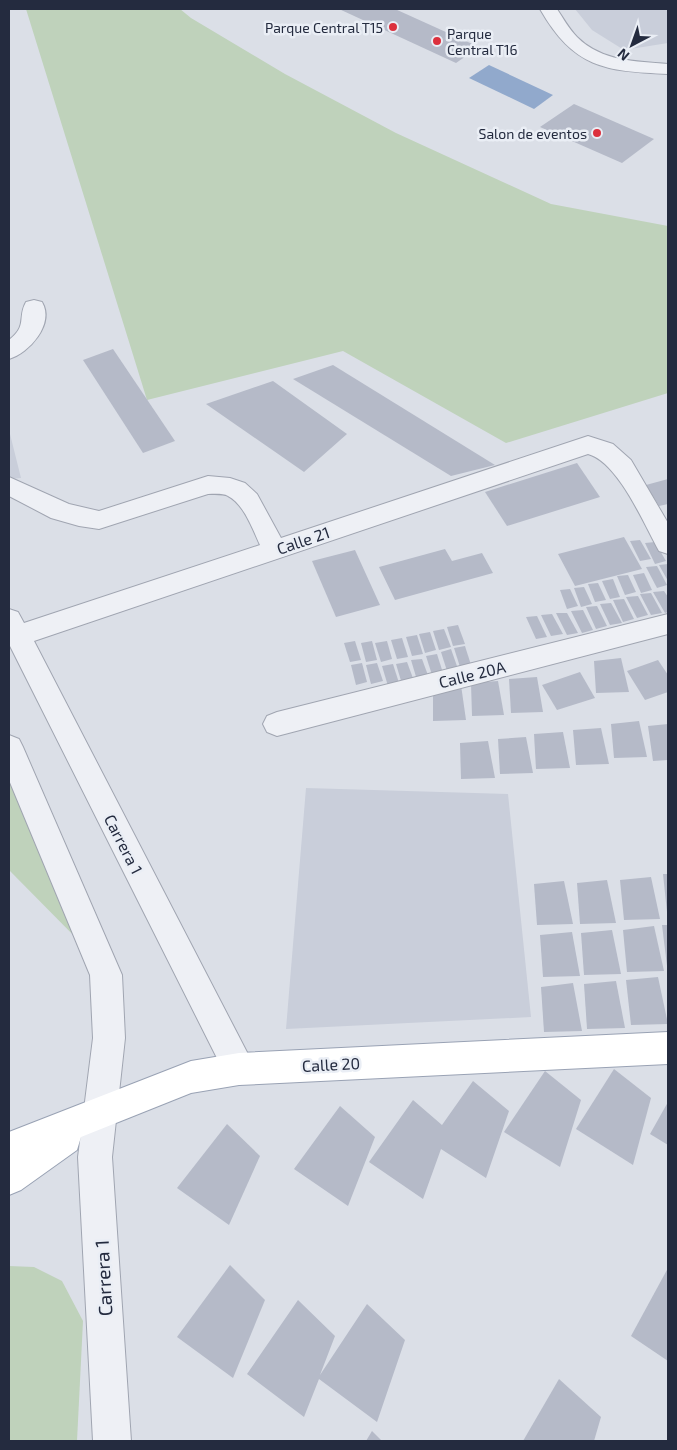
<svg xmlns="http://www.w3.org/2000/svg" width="677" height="1450" viewBox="0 0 677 1450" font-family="'Exo 2',sans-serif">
<rect width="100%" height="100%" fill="#dbdfe7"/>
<g fill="#c9ceda">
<path d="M575 9H668V43L624 50 592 30Z"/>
<path d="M9 430 21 478 9 479Z"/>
<path d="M306 788 508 794 531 1017 286 1029Z"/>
</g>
<g fill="#bfd2bb">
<path d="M26 9H180L191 18 285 74 396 133 551 204 668 226V393L506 443 343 351 147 400Z"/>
<path d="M9 759 69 881 89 951 9 870Z"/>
<path d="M9 1266 34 1267 62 1281 83 1321 77 1441H9Z"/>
</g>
<path fill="#91a9cc" d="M489 65 553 95 534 109 469 78Z"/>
<g fill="#b5bac8">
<path d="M339 9H395L479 47 456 63Z"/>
<path d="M574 104 654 139 622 163 540 127Z"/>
<path d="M113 349 175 441 143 453 83 360Z"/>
<path d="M333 365 495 465 451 476 293 379Z"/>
<path d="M273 381 347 434 304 472 206 404Z"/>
<path d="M577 463 600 497 507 526 485 492Z"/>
<path d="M668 479V504L659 506 646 485Z"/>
<path d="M624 537 642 569 575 586 558 554Z"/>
<path d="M640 540 651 559 640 561 630 541Z"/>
<path d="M655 542 666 561 655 564 645 543Z"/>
<path d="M445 549 452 561 482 553 493 573 395 600 379 567Z"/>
<path d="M355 550 380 605 336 617 312 561Z"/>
<path d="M668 564V581L659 565Z"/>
<path d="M657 566 667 585 657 588 646 567Z"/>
<path d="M644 573 652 590 641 593 633 575Z"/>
<path d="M628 575 636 592 625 595 617 576Z"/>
<path d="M613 579 620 597 610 599 602 581Z"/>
<path d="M598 583 606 600 595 602 588 584Z"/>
<path d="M584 587 592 604 581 607 574 588Z"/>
<path d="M570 589 578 606 567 609 560 590Z"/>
<path d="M664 591 668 597V612L665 613 653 592Z"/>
<path d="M651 593 662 613 651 615 640 594Z"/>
<path d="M638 596 648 615 637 618 626 597Z"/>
<path d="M624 599 634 619 623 622 613 600Z"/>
<path d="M611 603 622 623 610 625 600 604Z"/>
<path d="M597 606 607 626 596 629 586 607Z"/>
<path d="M583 610 593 630 582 633 571 611Z"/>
<path d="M556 613H567L578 633 567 635Z"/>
<path d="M552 614 563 634 551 636 541 615Z"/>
<path d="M537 616 547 637 536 639 526 617Z"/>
<path d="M458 625 465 644 453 646 447 627Z"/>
<path d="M444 629 451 647 439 650 433 631Z"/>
<path d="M430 632 436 650 425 653 419 634Z"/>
<path d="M417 635 423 654 412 656 406 637Z"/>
<path d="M402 638 408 657 397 659 391 640Z"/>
<path d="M355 641 361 660 350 662 344 643Z"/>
<path d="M372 641 377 660 366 662 361 643Z"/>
<path d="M387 641 392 659 381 662 375 643Z"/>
<path d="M465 646 471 665 460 667 454 648Z"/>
<path d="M451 649 458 669 447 671 441 652Z"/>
<path d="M437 654 443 673 432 675 426 656Z"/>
<path d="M621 658 629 692 596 693 594 661Z"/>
<path d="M422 659 429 678 417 680 411 660Z"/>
<path d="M658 660 668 675V692L645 700 627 671Z"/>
<path d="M407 662 414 681 402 684 396 664Z"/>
<path d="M362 663 367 682 356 685 351 665Z"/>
<path d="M377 663 383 681 371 684 366 665Z"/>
<path d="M393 664 399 683 388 686 382 666Z"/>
<path d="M580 672 595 698 557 710 542 685Z"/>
<path d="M537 677 543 712 511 713 509 679Z"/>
<path d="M498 681 504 715 472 716 471 683Z"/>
<path d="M461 685 466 720 433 721V687Z"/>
<path d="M639 721 647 757 614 758 611 724Z"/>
<path d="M668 724V760L653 761 648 726Z"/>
<path d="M601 728 609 764 576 765 573 730Z"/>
<path d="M563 732 570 768 536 769 534 734Z"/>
<path d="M526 737 533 773 500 774 498 739Z"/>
<path d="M488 741 495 778 461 779 460 743Z"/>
<path d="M663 874H668V912H667Z"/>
<path d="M651 877 660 919 624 920 620 880Z"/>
<path d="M607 880 616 923 580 924 577 883Z"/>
<path d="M564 881 573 924 537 925 534 884Z"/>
<path d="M662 925H668V966H667Z"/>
<path d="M654 926 664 971 627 972 623 930Z"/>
<path d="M612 930 621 974 584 975 581 933Z"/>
<path d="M572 932 580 976 543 977 540 935Z"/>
<path d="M658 977 668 1024 631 1025 626 980Z"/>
<path d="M616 981 625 1028 587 1029 584 984Z"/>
<path d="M573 983 582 1031 544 1032 541 987Z"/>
<path d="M614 1069 651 1098 633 1165 576 1129Z"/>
<path d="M545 1071 581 1100 560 1167 504 1132Z"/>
<path d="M473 1081 509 1111 486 1178 441 1149 423 1199 369 1162 413 1100 442 1125Z"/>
<path d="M668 1102V1145L650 1134Z"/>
<path d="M340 1106 375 1137 348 1206 294 1169Z"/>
<path d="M227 1124 260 1156 229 1225 177 1188Z"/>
<path d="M230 1265 265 1300 233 1378 177 1337Z"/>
<path d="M668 1268V1361L631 1336Z"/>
<path d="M298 1300 335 1336 320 1375 367 1304 405 1340 377 1422 319 1379 304 1417 247 1374Z"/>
<path d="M559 1379 601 1417 594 1441H523Z"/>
<path d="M372 1431 382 1441H366Z"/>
</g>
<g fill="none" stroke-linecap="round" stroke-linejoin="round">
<g stroke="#a0a5b1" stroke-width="2">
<g id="minor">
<path d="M540 9H557C563 18 569 29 577 37 602 62 636 61 668 64V74C604 71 574 68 540 9Z"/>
<path d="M34 300 42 302C55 324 29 353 9 359V340C28 325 17 318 26 302Z"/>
<path d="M588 436 613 444 631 460 668 523V554L659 551C644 524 618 462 588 454L34 641 250 1058 255 1069 250 1080 239 1085 228 1080 9 644V609L18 612 24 623 260 545C253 530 244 504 228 496 223 493 214 494 208 494L99 529 79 526 51 518 9 496V477L69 504 99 511 208 476 230 478 245 483 257 494 281 538Z"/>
<path d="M668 614V634L277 736 267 732 263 724 267 716 277 712Z"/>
<path d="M9 735 19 739 23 747 122 975 125 1038 112 1157 131 1441H93L78 1157 93 1038 90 975 9 780Z"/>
</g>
</g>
<g stroke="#99a2b4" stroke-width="2">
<path id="major" d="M668 1032V1064L239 1085 191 1093 81 1137 77 1150 21 1190 9 1195V1132L191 1061 239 1053Z"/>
</g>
<use href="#minor" fill="#eef0f5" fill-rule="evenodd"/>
<use href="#major" fill="#fff" fill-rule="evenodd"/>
</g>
<g fill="#dc303d" stroke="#eaeef5" stroke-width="2">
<circle cx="393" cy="27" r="5"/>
<circle cx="437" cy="41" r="5"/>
<circle cx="597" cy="133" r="5"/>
</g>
<g text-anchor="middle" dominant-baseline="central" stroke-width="5" stroke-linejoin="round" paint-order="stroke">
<g font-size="14" fill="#242b3f" stroke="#eaeef5" text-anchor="end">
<text x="383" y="27">Parque Central T15</text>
<text x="447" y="33" text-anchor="start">Parque<tspan x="447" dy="16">Central T16</tspan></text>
<text x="587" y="133">Salon de eventos</text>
</g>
<g font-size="16" fill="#242b3f" stroke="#eaeef5">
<text transform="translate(303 540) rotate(-19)">Calle 21</text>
<text transform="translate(472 674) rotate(-14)">Calle 20A</text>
<text transform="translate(124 844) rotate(63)">Carrera 1</text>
<text transform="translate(331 1064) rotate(-3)">Calle 20</text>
</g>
<g font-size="19" fill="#242b3f" stroke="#eaeef5">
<text transform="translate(103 1278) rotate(-93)">Carrera 1</text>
</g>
</g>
<rect width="677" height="1450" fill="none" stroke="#242b3f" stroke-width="20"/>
<g transform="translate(632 45) rotate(221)" stroke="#eaeef5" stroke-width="4" paint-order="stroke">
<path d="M0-4L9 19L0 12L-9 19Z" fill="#242b3f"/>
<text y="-8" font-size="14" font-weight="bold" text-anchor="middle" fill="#242b3f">N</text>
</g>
</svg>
